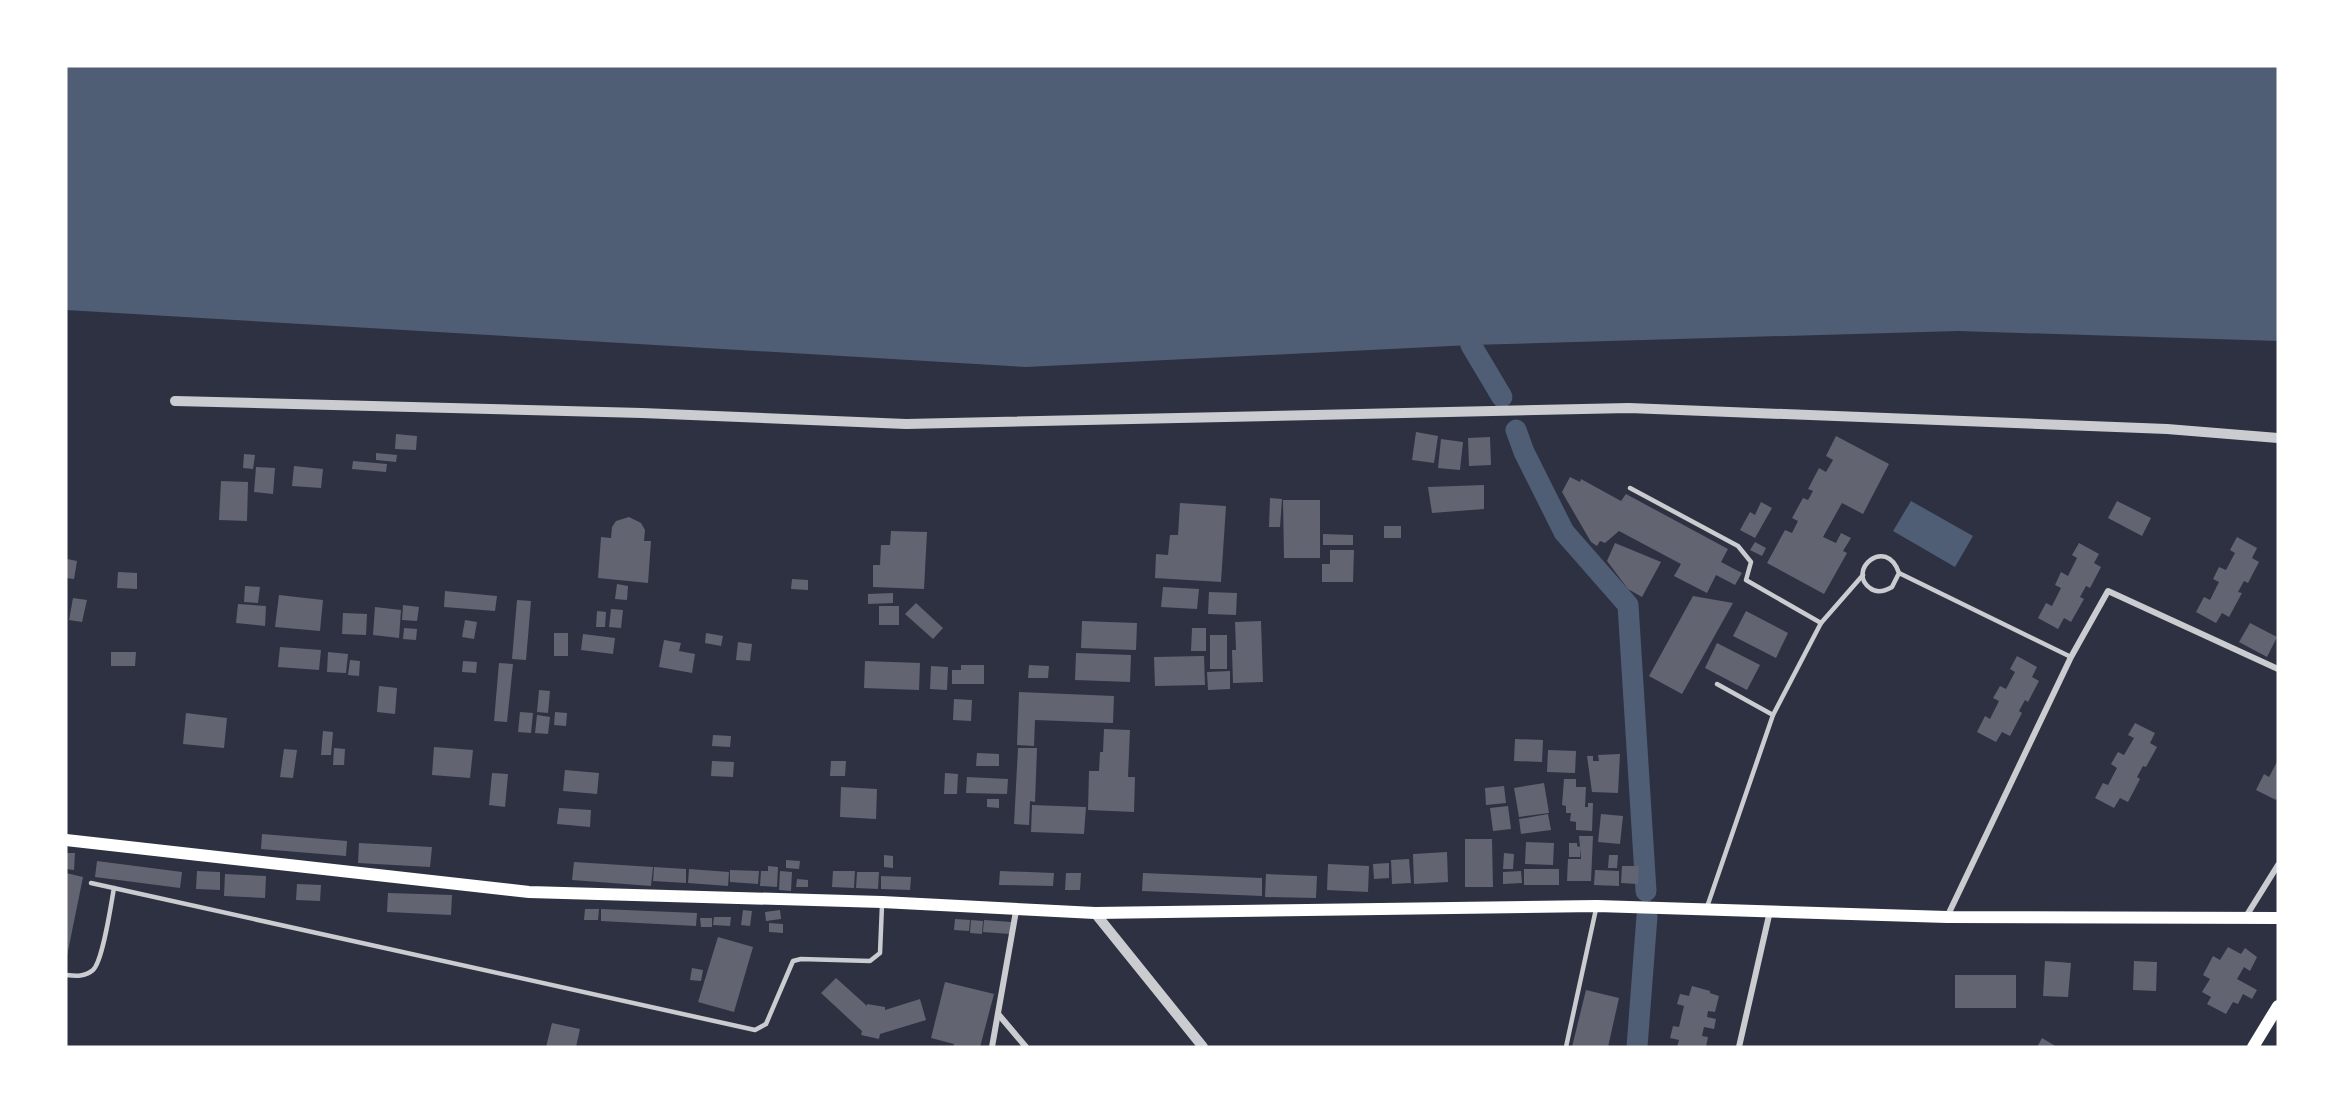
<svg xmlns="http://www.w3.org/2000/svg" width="2344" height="1113" viewBox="0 0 2344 1113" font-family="'Space Grotesk',sans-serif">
<rect width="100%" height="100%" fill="#2d3142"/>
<g fill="#4f5d75">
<path d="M66 66H2278V341L1958 331 1471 345 1026 367 66 310Z"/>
<path d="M1911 501 1973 536 1955 567 1893 531Z"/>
</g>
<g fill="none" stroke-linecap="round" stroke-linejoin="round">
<g stroke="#4f5d75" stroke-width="21">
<path d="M1462 318 1471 345 1502 397"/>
<path d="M1516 430 1524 452 1564 532 1628 605 1646 891"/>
<path d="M1637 1047 1647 916"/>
</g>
</g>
<g fill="#626471">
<path d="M1416 432 1438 436 1434 463 1412 460Z"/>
<path d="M396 434 417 436 416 450 395 449Z"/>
<path d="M1836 436 1889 464 1863 514 1842 503 1823 537 1836 543 1841 533 1851 538 1843 551 1847 553 1824 594 1767 563 1785 530 1792 533 1798 521 1792 518 1803 498 1808 500 1813 491 1808 489 1819 468 1826 472 1833 460 1826 456Z"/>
<path d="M1490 437 1491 465 1469 466 1468 438Z"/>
<path d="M1441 439 1463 442 1460 470 1438 468Z"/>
<path d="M376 453 397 455 396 462 376 460Z"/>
<path d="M244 454 255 455 253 469 243 468Z"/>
<path d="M353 461 387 464 386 472 352 469Z"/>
<path d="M294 466 323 469 321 488 292 486Z"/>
<path d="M256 467 275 468 273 494 254 492Z"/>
<path d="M1570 477 1580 482 1581 479 1621 501 1626 494 1728 549 1721 562 1742 573 1735 585 1716 575 1707 593 1674 576 1681 564 1619 531 1605 543 1600 541 1597 546 1591 542 1562 492Z"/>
<path d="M221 481 248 482 247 521 219 520Z"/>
<path d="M1484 485V509L1432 513 1428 487Z"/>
<path d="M1270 498 1282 499 1280 527H1269Z"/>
<path d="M1283 500H1320V558H1284Z"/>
<path d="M2117 501 2151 518 2142 536 2108 518Z"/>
<path d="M1761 502 1772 508 1755 538 1740 530 1750 512 1755 515Z"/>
<path d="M1180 503 1226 506 1221 582 1155 578 1156 554 1168 555 1170 535H1178Z"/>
<path d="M629 517 641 523 645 530 644 541H651L648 583 598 578 601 537 611 538 612 527 616 521Z"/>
<rect x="1384" y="526" width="17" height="12"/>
<path d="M891 531 927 532 924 589 873 587V565H880L881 545H890Z"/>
<path d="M1323 534 1353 535V545H1323Z"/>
<path d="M2237 537 2257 548 2252 558 2259 562 2248 583 2244 581 2238 592 2242 593 2229 617 2222 613 2216 623 2196 612 2204 597 2210 600 2219 582 2213 579 2219 567 2226 570 2235 553 2230 550Z"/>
<path d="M1755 542 1766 548 1762 556 1750 550Z"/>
<path d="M1615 543 1661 562 1642 597 1628 589 1607 561Z"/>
<path d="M2079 543 2099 554 2094 563 2101 567 2090 588 2086 586 2080 597 2084 599 2071 622 2064 618 2058 629 2038 618 2046 603 2052 606 2061 588 2055 585 2061 572 2068 576 2077 558 2072 555Z"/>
<path d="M1330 550H1354L1353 582H1322V564H1330Z"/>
<path d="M67 559 77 561 74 579 66 578Z"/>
<path d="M118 572 137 573V589L117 588Z"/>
<path d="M792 579 808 580V590L791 589Z"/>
<path d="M617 584 628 586 627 600 615 599Z"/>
<path d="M245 586 260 587 258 603 244 602Z"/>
<path d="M1163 587 1199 589 1197 609 1161 607Z"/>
<path d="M445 591 497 596 495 611 444 607Z"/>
<path d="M1209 592 1237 593 1236 615 1208 614Z"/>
<path d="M893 593V603L868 604V594Z"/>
<path d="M279 595 323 600 320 631 275 627Z"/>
<path d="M1693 596 1733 603 1682 694 1649 676Z"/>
<path d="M73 598 87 600 82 622 69 620Z"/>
<path d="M517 600 531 601 526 660 512 659Z"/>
<path d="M916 603 943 628 933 639 905 614Z"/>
<path d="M238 604 266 606 265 626 236 623Z"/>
<path d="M403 605 419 607 417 621 402 620Z"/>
<rect x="879" y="606" width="20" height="19"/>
<path d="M375 607 401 610 399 638 373 635Z"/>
<path d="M611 609 623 610 621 628 609 627Z"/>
<path d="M597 611 606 612 605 627H596Z"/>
<path d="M1746 611 1788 633 1776 658 1733 636Z"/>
<path d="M343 613 367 614 366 635 342 634Z"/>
<path d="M465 620 477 622 474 639 462 637Z"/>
<path d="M1082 621 1137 623 1136 650 1081 648Z"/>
<path d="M1261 621 1263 682 1233 683 1232 650H1236L1235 622Z"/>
<path d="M2250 623 2277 637 2267 657 2239 642Z"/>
<path d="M404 628 417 629 416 640 403 639Z"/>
<path d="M1192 628H1206V651H1191Z"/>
<rect x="554" y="633" width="14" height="23"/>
<path d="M706 633 723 636 721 646 705 643Z"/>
<path d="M583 634 615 638 613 654 581 650Z"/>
<rect x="1210" y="635" width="17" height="34"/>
<path d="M664 640 681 643 679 651 695 654 692 673 659 667Z"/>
<path d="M738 642 752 644 750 661 736 660Z"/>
<path d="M1717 643 1760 665 1747 690 1705 668Z"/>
<path d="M280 647 321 650 319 670 278 667Z"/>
<path d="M111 652H136L135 666H111Z"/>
<path d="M328 652 348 654 346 673 327 672Z"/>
<path d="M1076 653 1131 655 1130 682 1075 680Z"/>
<path d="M1204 656 1205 685 1155 686 1154 657Z"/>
<path d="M2017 656 2037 667 2032 677 2039 681 2028 702 2025 700 2019 711 2022 713 2010 736 2002 732 1996 742 1977 732 1985 716 1990 719 1999 701 1993 698 2000 686 2006 689 2015 672 2010 669Z"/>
<path d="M350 660 360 661 359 676 348 675Z"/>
<path d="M463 661 477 662 476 673 462 672Z"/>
<path d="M865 661 920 663 919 690 864 688Z"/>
<path d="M499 663 513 664 507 722 494 721Z"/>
<path d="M961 665H984V684H952V670H961Z"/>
<path d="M1029 665 1049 666 1048 678H1028Z"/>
<path d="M931 666 948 667 947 690 930 689Z"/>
<path d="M1230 671V689L1208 690 1207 672Z"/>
<path d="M379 686 397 688 395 714 377 712Z"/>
<path d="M539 690 550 691 548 713 537 712Z"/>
<path d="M1019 692 1114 696 1113 723 1035 720 1034 746 1017 745Z"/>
<path d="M954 699 972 700 971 721 953 720Z"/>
<path d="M520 712 533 713 531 733 518 732Z"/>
<path d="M555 712 567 713 566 726 554 725Z"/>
<path d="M186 713 227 718 224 748 183 744Z"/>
<path d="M537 715 550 717 548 734 535 733Z"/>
<path d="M2135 723 2155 733 2150 743 2157 747 2146 767 2143 766 2137 777 2140 779 2128 802 2120 798 2114 808 2095 798 2103 783 2108 785 2117 768 2111 764 2118 752 2124 755 2134 738 2128 735Z"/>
<path d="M1104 729 1130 730 1128 777H1135L1134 812 1088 810 1089 771H1099L1100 752H1103Z"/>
<path d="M323 731 333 732 331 755H321Z"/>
<path d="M713 735 731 736 730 747 712 746Z"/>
<path d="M1515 739 1543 740 1542 762 1514 761Z"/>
<path d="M434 747 473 750 470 778 432 775Z"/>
<path d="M334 748 345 749 344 765H333Z"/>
<path d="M1018 748H1037L1035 802 1030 801 1029 825 1014 824Z"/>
<path d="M284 749 297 750 293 778 280 777Z"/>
<path d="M1548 750 1576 751 1575 773 1547 772Z"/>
<path d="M977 753 999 754V766H976Z"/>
<path d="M1620 754 1618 793 1592 792 1587 756H1593V761H1599L1598 755Z"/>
<path d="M2278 760V796L2276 800 2256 790 2264 774 2269 777Z"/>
<path d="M712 761 734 762 733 777 711 776Z"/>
<path d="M831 761H846L845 776H830Z"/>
<path d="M565 770 599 773 597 794 563 791Z"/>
<path d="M492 773 508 774 505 807 489 805Z"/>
<path d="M945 773 958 774 957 794H944Z"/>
<path d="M967 777 1008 779 1007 794 966 793Z"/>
<path d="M1564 779H1576V787H1586L1585 807H1588V803H1593L1592 831 1576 830V822L1570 821 1571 813H1566V806L1562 805Z"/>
<path d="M1544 783 1549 813 1519 817 1514 788Z"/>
<path d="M1504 786 1506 803 1486 805 1485 788Z"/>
<path d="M841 787 877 789 876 819 840 817Z"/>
<path d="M987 799H999V808L987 807Z"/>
<path d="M1032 805 1086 807 1084 834 1031 832Z"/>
<path d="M1508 806 1511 829 1493 831 1490 808Z"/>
<path d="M559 808 591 810 590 827 557 824Z"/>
<path d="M1548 814 1551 830 1521 834 1519 819Z"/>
<path d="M1601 814 1623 816 1620 844 1598 842Z"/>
<path d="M262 834 347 841 346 856 261 849Z"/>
<path d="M1579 836H1593L1591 881H1567L1568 859H1581Z"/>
<path d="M1465 839H1492L1493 887H1465Z"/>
<path d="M1526 842 1554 843 1553 865 1525 864Z"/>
<path d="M359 843 432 847 430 867 358 863Z"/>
<path d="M1569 843H1577V846L1580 847V857H1569Z"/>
<path d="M1447 852 1448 882 1414 884 1413 854Z"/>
<path d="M66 853H75L74 870 66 869Z"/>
<path d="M1504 853 1514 854 1513 869H1503Z"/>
<path d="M884 855 893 856V868L884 867Z"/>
<path d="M1609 855H1618L1617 868H1608Z"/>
<path d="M1409 859 1411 883 1392 884 1391 860Z"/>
<path d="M786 860 800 861 799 869 786 868Z"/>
<path d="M97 861 182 872 180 888 95 877Z"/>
<path d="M574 862 653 867 651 886 572 880Z"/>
<path d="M1389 863V878L1374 879 1373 864Z"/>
<path d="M1328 864 1369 866 1368 892 1327 890Z"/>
<path d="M768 866 778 867 777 887 760 886 761 871H768Z"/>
<path d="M1622 866H1639L1638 884 1621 883Z"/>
<path d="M654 867 686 869V883L653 881Z"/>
<path d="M689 869 729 872 728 886 688 883Z"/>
<rect x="1524" y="869" width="35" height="16"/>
<path d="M730 870 759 871 758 884 730 882Z"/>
<path d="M1595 870 1619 871V886L1594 885Z"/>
<path d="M197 871 220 872V890L196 889Z"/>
<path d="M780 871 792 872 791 891 779 890Z"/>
<path d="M833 871H855L854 888 832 887Z"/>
<path d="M1000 871 1054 873 1053 886 999 885Z"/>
<path d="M1521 871 1522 883 1503 884V872Z"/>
<path d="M857 872H879L878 889 856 888Z"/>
<path d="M66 873 83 877 67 956H66Z"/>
<path d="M1066 873H1081L1080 890H1065Z"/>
<path d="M1143 873 1262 878V896L1142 891Z"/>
<path d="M225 874 266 876 265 898 224 896Z"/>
<path d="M1266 874 1317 876 1316 898 1265 897Z"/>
<path d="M881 876 911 877 910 890 881 889Z"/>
<path d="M797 879 808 880V887H796Z"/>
<path d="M297 884 321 885 320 901 296 900Z"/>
<path d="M388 893 452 895 451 915 387 912Z"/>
<path d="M585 909H599L598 920H584Z"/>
<path d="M601 909 697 913 696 926 601 921Z"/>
<path d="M743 910 752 911 750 926 741 925Z"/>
<path d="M780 910 781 919 766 921 765 912Z"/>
<path d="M714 917H731L730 926 713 925Z"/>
<path d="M700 918H712V927H701Z"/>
<path d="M955 919 970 920 969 931 954 930Z"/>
<path d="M971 920 983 921 982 934 970 933Z"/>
<path d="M984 920 1011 922 1010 934 983 932Z"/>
<path d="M769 923 783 924V933L769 932Z"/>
<path d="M718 937 753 947 734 1012 698 1002Z"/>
<path d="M2228 947 2241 954 2245 948 2257 957 2250 971 2244 967 2237 979 2257 990 2252 999 2243 994 2238 1004 2233 1002 2226 1014 2207 1004 2211 997 2202 992 2210 979 2203 975 2213 956 2220 960Z"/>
<path d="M2045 961 2071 963 2068 997 2043 996Z"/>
<path d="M2134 961 2157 962 2156 991 2133 990Z"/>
<path d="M692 968 703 970 701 981 690 980Z"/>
<rect x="1955" y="975" width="61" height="33"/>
<path d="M836 978 867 1006V1004L885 1007V1010L920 999 926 1020 880 1034 879 1039 861 1035 862 1031 821 993Z"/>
<path d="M945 982 994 994 980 1047H953L954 1044 931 1038Z"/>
<path d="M1692 986 1710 991V993L1719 996 1715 1012 1708 1011 1707 1017 1716 1019 1714 1029 1704 1027 1702 1036 1708 1037 1706 1047H1677L1679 1040 1670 1038 1673 1026 1679 1027 1684 1006 1677 1004 1680 994 1689 996Z"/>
<path d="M1586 990 1619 998 1608 1047H1572Z"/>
<path d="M552 1023 580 1029 576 1047H546Z"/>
<path d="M2042 1038 2057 1047H2037Z"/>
</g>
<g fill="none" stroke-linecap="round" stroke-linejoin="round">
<g stroke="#caccd0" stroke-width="4.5">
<path d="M1630 488 1738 546 1751 562 1746 580 1821 623 1863 575"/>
<path d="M1899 573 1892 587C1885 591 1877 594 1870 588 1846 571 1886 535 1899 573L2071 657"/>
<path d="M1773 715 1821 623"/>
<path d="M91 883 755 1030 766 1024 793 961 801 959 870 961 880 953 882 905"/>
<path d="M1707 907 1773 715 1717 684"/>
<path d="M66 975C76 976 85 977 93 970 103 961 111 904 114 888"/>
<path d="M1566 1047 1596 909"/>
</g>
<g stroke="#caccd0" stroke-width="6">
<path d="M1947 917 2071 657 2108 591 2278 669"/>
<path d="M2245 918 2278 865"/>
<path d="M999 1015 1026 1047"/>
<path d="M992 1047 1016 911"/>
<path d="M1739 1047 1770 911"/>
</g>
<g stroke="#caccd0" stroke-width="10">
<path d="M175 401 642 413 906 424 1629 408 2167 429 2278 438"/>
<path d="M1095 913 1203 1047"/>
</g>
<g stroke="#fff" stroke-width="12">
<path d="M66 840 529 892 882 902 1095 913 1597 906 1947 917 2278 918"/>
<path d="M2253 1047 2278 1006"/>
</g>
</g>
<rect width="2344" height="1113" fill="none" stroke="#ffffff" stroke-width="135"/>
</svg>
